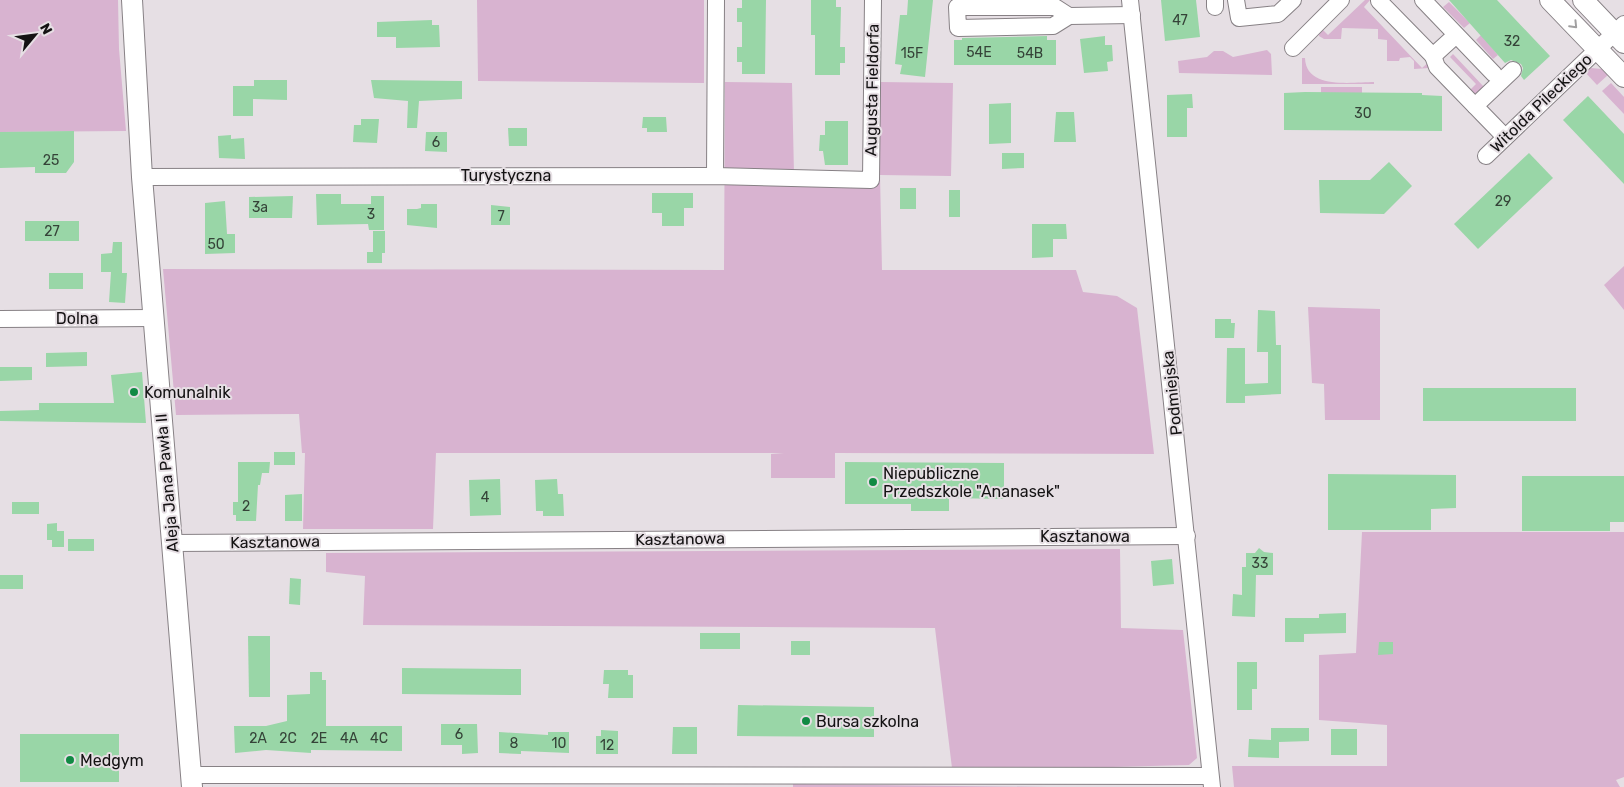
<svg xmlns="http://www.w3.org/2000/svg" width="1624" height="787" viewBox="0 0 1624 787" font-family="Rubik,sans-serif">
<rect width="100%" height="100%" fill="#e6dfe4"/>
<g fill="#d8b3d0">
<path d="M0 0H118L119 49 126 131 0 132Z"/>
<path d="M477 0H704V83L478 81Z"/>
<path d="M1365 0H1370L1364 7 1422 68 1430 61 1429 68 1414 69V61L1410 57 1400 58 1399 61H1387V40L1378 39V29L1342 28 1341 39H1324L1319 36 1320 27 1328 35Z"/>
<path d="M1449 2 1470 23 1464 28 1443 7Z"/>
<path d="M1481 35 1498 55 1493 59 1476 40Z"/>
<path d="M1267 50 1271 54 1272 75 1179 73 1178 61 1207 57 1214 51H1223L1233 57Z"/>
<path d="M1453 54 1484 87 1478 94 1468 92 1476 84 1450 57Z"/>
<path d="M1302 58H1305C1306 90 1353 82 1374 82V84H1302Z"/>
<path d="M1591 68 1602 69 1609 74 1597 85 1585 72Z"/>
<path d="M725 82 792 83 794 174H880V82L953 83 951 176 880 175 882 270H1076L1083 292 1117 296 1137 308 1154 454 835 453V478H771V454L784 453H436L433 529H303L305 453H302L299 414 176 415 163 269 724 270Z"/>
<path d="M1611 83 1624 97V114L1602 91Z"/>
<path d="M1321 87H1362V93L1321 95Z"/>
<path d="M1624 266V310L1604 285Z"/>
<path d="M1308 307 1380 309V420H1325L1324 384 1312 383Z"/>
<path d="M1362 532H1624V777L1616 780 1620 787H1234L1232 766H1387V725L1319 720V655L1356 653Z"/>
<path d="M1120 549 1121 628 1183 630 1197 758 1189 765 958 771 952 768 935 628 363 625 365 576 326 572V553Z"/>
<path d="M793 784 1048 787H793Z"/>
</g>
<g fill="#99d6a7">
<path d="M742 0H766L765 74H742V62H737V47H742V22H737V8H742Z"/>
<path d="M811 0H836V7H841L840 47H845V63H840V75H815V35H811Z"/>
<path d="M908 0H933L925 77 900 74 902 65 895 64 900 15H907Z"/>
<path d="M1161 0H1196L1200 37 1165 41Z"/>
<path d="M1449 0H1497L1550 56 1524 80 1521 76 1523 68 1521 64 1511 60 1505 63Z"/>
<path d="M432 20V25H439L440 47 396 48V37H377V22Z"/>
<path d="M1047 36V40H1056V65H954V40H962V38Z"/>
<path d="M1105 36V45H1112L1113 61 1107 62 1108 71 1084 73 1080 39Z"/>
<path d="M254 80H287V100L253 99V116H233V86H254Z"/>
<path d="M371 80 462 81V99L419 101 417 128H407L408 101 374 98Z"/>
<path d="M1305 92 1422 93V95L1442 96V131L1284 130V93Z"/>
<path d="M1192 94 1193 108H1187V137H1167V95Z"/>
<path d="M1588 96 1624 134V184L1563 120Z"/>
<path d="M1011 103V143L989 144V104Z"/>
<path d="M1056 112H1074L1076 142H1054Z"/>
<path d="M643 117H666L667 132H647V128H642Z"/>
<path d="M361 119H379L377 143 353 142 354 125H361Z"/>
<path d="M825 121H848V165H825L823 151H819L820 135H825Z"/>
<path d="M508 128H527V146H509Z"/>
<path d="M74 131V162L66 173H35V167L0 168V132Z"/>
<path d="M426 132H447V152L425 151Z"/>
<path d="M231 135V139L244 138 245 159 219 158 218 136Z"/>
<path d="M1002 153H1024V168L1002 169Z"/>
<path d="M1529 153 1553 178 1478 249 1454 224Z"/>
<path d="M1389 162 1412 186 1384 214 1320 213 1319 180H1370Z"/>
<rect x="900" y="188" width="16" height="21"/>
<rect x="949" y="190" width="11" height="27"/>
<path d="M652 193H693V208H684V226H662V213H652Z"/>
<path d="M316 194H341V204H371V196H384V230H369L368 224 317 225Z"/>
<path d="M293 196 292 218H249V197Z"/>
<path d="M225 201 227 234H235V253L205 254V203Z"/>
<path d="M421 204H437V228L407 225V209H417L421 208Z"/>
<path d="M491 205 510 207V225H491Z"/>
<rect x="25" y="221" width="54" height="20"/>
<path d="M1032 224H1066L1067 239H1053V257L1032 258Z"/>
<path d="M373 231H385V253H382V263H367V252H373Z"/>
<path d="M113 242H122V273H127L125 303 109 302 111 272H101V254L112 253Z"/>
<rect x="49" y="273" width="34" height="16"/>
<path d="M1258 310 1275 311 1276 345H1281V394L1245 396V403H1226L1227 348H1245V384L1268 383V352H1257Z"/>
<path d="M1215 319H1231V323H1235L1234 338H1215Z"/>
<path d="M87 352V366L46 367V353Z"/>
<path d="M0 367H32V380L0 381Z"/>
<path d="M142 372 146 423 0 421V411L39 410V403H114L111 375Z"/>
<rect x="1423" y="388" width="153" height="33"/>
<rect x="274" y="452" width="21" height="13"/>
<path d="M238 462H270L269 473H262L260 485H258L256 521H236V515H233V502H238Z"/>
<path d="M845 462 1004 463V499L949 498V511H911V504H845Z"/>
<path d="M1328 474 1456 475V508L1431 509V530H1328Z"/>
<path d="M1522 476H1624V522H1610V531H1522Z"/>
<path d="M500 479 501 515 470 516 469 480Z"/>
<path d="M557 479 558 494H563L564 516H543V511H536L535 480Z"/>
<path d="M302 494V521H285V495Z"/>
<rect x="12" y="502" width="27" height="12"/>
<path d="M57 523V531H64V547H52V540H47V524Z"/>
<rect x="68" y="539" width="26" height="12"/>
<path d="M1259 548 1264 552 1273 553V575H1256L1255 617 1232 616 1233 594 1242 595V567H1246V553H1255Z"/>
<path d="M1172 559 1174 584 1153 586 1151 561Z"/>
<rect x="0" y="575" width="23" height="14"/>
<path d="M290 578 301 579 300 605 289 604Z"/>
<path d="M1346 613V633L1304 634V642H1285V618H1319V614Z"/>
<rect x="700" y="633" width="40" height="16"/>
<path d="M248 636H270V697H249Z"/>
<rect x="791" y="641" width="19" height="14"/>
<path d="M1379 642H1393V654L1378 655Z"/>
<path d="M1237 662H1257V689H1252V710H1237Z"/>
<path d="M402 668 521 669V695L402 694Z"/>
<path d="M604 670H628V675H633V698H608L609 684H603Z"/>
<path d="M310 672H322V680H326V726H402V751L311 750V753L266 750 235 753 234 726H266L287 721V695L310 694Z"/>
<path d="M738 705 874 707V737L737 736Z"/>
<path d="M441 724H477L478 753 462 754V745H441Z"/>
<path d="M673 727H697V754H672Z"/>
<path d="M1271 728H1309V741L1279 742V758L1248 757 1249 739 1271 740Z"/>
<rect x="1331" y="729" width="26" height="26"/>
<path d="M601 730 618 731V754H596V736H601Z"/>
<path d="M499 732 548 735V732H569V753L521 751V754L499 753Z"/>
<rect x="20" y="734" width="99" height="48"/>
</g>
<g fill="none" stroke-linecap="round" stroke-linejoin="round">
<g stroke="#878185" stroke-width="18">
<g id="minor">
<path d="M1130 0 1212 787"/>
<path d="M1215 0V7"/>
<path d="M1236 0 1239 18 1278 14 1293 0"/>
<path d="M1423 0 1494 74"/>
<path d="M1379 1 1433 56 1437 67 1505 137"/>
<path d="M1069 16 1053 26 958 28 957 7H1055L1069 16 1132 15"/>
<path d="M1293 48 1341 0"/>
<path d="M1433 56 1456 35"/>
<path d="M1475 106 1513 70"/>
<path d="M1486 156 1624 24"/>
<path d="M715 176 716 0"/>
<path d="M142 177 715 176 871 180 873 0"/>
<path d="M0 319 154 318"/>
<path d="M172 543 1187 536"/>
<path d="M191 775 1210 776"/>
</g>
</g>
<g stroke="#878185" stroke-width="22">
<g id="tertiary">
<path d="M132 0 142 177 192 787"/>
<path d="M1550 0 1624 77"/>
<path d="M1583 0 1624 43"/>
</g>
</g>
<use href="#minor" stroke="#fff" stroke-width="16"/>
<use href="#tertiary" stroke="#fff" stroke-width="20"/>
</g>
<defs><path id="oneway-chevron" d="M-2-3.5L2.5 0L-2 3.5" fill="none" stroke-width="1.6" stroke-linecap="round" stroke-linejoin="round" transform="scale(1.25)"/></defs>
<use stroke="#a1a0a1" href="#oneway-chevron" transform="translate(1574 25) rotate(46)"/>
<g fill="#118a44" stroke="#e6dfe4" stroke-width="2">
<circle cx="134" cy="392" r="5"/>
<circle cx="873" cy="482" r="5"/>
<circle cx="806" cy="721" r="5"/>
<circle cx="70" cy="760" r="5"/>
</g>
<g text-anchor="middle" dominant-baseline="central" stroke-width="4" stroke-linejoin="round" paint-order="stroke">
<g font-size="14" fill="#354338">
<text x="1180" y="20">47</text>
<text x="1512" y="41">32</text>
<text x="979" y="52">54E</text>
<text x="912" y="53">15F</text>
<text x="1030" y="53">54B</text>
<text x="1363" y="113">30</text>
<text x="436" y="142">6</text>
<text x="51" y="160">25</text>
<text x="1503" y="201">29</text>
<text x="260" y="207">3a</text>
<text x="371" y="214">3</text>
<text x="501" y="216">7</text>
<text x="52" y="231">27</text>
<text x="216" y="244">50</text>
<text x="485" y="497">4</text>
<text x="246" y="506">2</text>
<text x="1260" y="563">33</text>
<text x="459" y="734">6</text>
<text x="258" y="738">2A</text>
<text x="288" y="738">2C</text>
<text x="319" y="738">2E</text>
<text x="349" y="738">4A</text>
<text x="379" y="738">4C</text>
<text x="514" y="743">8</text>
<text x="559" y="743">10</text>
<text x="607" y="745">12</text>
</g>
<g font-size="16" fill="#141213" stroke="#e6dfe4">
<text transform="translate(872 90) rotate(-89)">Augusta Fieldorfa</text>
<text transform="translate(1541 103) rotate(-44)">Witolda Pileckiego</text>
<text x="506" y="175">Turystyczna</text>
<text x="77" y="318">Dolna</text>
<text transform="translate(1172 393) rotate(-96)">Podmiejska</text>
<text transform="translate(167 483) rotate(-95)">Aleja Jana Pawła II</text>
<text x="1085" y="536">Kasztanowa</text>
<text transform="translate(680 539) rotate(-1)">Kasztanowa</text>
<text transform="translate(275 542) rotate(-1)">Kasztanowa</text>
</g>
<g font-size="16" fill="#141213" stroke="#e6dfe4" text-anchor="start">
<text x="144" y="392">Komunalnik</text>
<text x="883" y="473">Niepubliczne<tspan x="883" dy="18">Przedszkole "Ananasek"</tspan></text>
<text x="816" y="721">Bursa szkolna</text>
<text x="80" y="760">Medgym</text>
</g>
</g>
<g transform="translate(35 35) rotate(61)" stroke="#e6dfe4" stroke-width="4" paint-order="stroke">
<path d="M0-4L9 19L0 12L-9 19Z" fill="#141213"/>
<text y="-8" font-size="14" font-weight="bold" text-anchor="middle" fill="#141213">N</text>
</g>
</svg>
